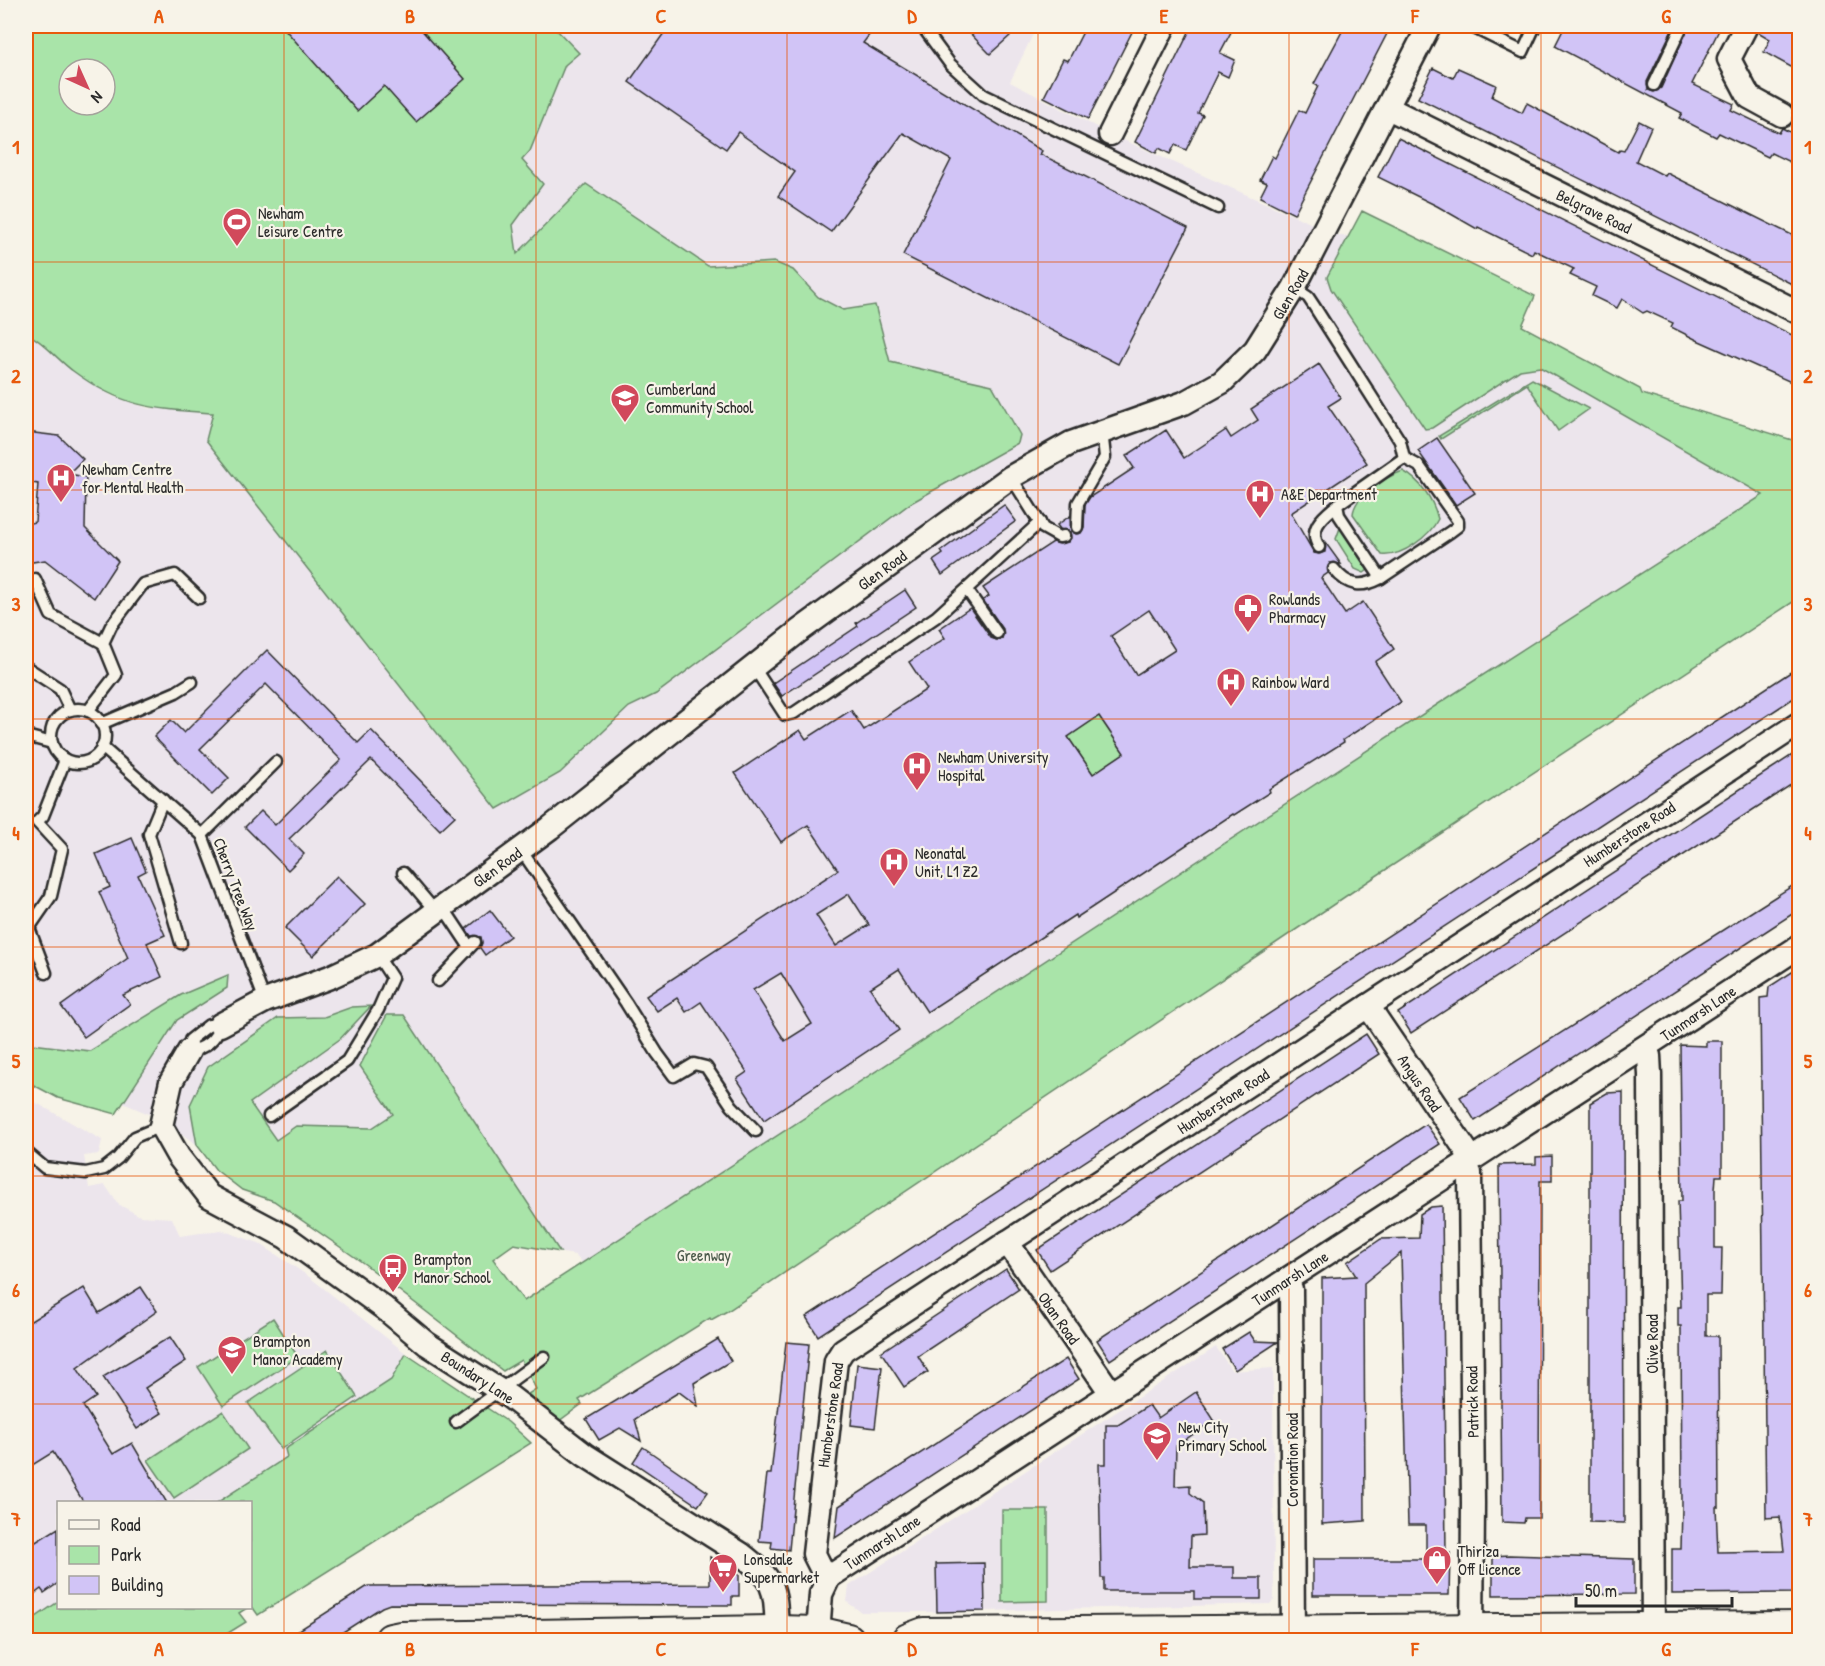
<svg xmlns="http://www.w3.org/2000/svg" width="1825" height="1666" viewBox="0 0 1825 1666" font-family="'Patrick Hand',sans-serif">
<rect width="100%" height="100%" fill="#f7f3e8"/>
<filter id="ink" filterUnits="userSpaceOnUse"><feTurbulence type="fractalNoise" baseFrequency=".0167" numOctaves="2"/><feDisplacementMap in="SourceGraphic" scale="12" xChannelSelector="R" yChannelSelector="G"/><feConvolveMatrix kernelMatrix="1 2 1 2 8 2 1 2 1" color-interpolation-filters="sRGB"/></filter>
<g filter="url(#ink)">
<g fill="#ece5ec">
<path d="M553 26H1037L1010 82 1110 134 1337 235 1349 237 1362 211 1535 296 1522 325 1555 343 1540 367 1763 494 582 1263 575 1255 513 1245 493 1259 524 1301 366 1265 274 1201 242 1190 216 1170 197 1145 163 1120 64 1078 26 1037V334H29L73 371 112 396 150 409 366 346 530 151 565 65 579 53Z"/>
<path d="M26 1097 102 1140 99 1154 84 1156 89 1188 105 1185 118 1204 140 1216 172 1218 180 1236 221 1230 259 1243 308 1276 412 1358 463 1394 250 1502H58V1608L26 1640Z"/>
<path d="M1216 1347 1232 1371 1273 1368 1274 1600 1270 1604 937 1612H861L847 1602 849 1586Z"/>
</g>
<g fill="#a9e4a9" stroke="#6a886a" stroke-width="1.5" fill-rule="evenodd">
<path d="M26 26H553L579 53 565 65 530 151 522 160 543 184 513 225 517 254 586 184 708 266 774 262 793 270 818 297 843 310 875 305 890 362 992 385 1020 435 1018 443 911 503 656 694 629 707 560 773 497 809 206 440 213 413C154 409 123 408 73 371 60 362 39 337 26 334ZM69 69H105V105H69Z"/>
<path d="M1362 211 1535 296 1522 326 1640 389 1642 394 1799 442V598L1355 890 729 1310 711 1320 710 1318 579 1400 582 1404 559 1421 528 1394 536 1389 521 1360 503 1371 366 1265 274 1201 242 1190 216 1170 197 1145 190 1105 208 1067 278 1018 324 1017 352 1007 371 1006 340 1039 250 1103 276 1140 296 1126 372 1128 393 1114 360 1066 387 1015H404L560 1252 514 1244 493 1259 524 1301 1452 695 1763 495 1540 367 1520 370 1432 428 1425 429 1331 289 1327 277Z"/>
<path d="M1532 379 1589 409 1558 431 1527 384 1441 439 1439 436Z"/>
<path d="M1403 471C1421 481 1433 499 1438 519 1430 536 1402 557 1382 555L1353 514C1355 494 1386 477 1403 471Z"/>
<path d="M1340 528 1368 570 1364 573 1355 569 1336 539Z"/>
<path d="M1099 716 1124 753 1093 774 1068 737Z"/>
<path d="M228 975 227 988 177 1020 116 1114 58 1098 26 1081V1037L32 1044 90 1051 181 995Z"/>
<path d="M273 1318 298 1357 223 1406 198 1367Z"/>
<path d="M327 1350 357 1397 281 1449 248 1403Z"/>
<path d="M406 1354 508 1422 531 1443 258 1615 251 1605 250 1502H218L287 1457 285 1449 391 1380Z"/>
<path d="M223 1411 248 1449 174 1498 148 1460Z"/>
<path d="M1002 1510H1048V1601L1002 1602Z"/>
<path d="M58 1602V1608H247L239 1613 246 1622 217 1640H207L205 1637 200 1640H26V1624Z"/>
</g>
<g fill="#d1c4f6" stroke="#2b2b2b" stroke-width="1.5" fill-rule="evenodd">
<path d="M282 26H418L465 79 416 122 384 86 357 111Z"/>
<path d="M669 26H876L863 43 1042 151 1040 154 1188 228 1118 364 903 255 951 160 903 133 831 232 778 196 795 172 738 132 726 149 629 82Z"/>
<path d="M963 26H1021L990 54Z"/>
<path d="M1086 26H1135L1088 119 1044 97 1063 59 1068 61Z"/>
<path d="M1192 26H1219L1231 32 1220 53 1235 60 1228 77 1218 72 1198 113 1203 115 1186 150 1175 145 1170 154 1159 148 1156 153 1135 142Z"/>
<path d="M1345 26H1391L1294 214 1260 197 1267 183 1260 180 1272 156 1275 158 1299 110 1305 113 1318 86 1314 84Z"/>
<path d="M1565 26H1674L1647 82 1648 90 1654 92 1661 88 1689 26H1721L1692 84 1734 104 1731 110 1779 133 1782 128 1800 137V167L1771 153 1768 157 1719 133 1716 137 1679 118 1682 113 1555 46Z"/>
<path d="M1759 26H1800V72L1764 52 1770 39 1758 32Z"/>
<path d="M1433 68 1453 78 1458 68 1496 85 1492 97 1522 113 1527 103 1618 152 1620 150 1624 151 1639 121 1651 127 1636 161 1665 176 1667 173 1800 239V288L1418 98Z"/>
<path d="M1398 138 1800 339V386L1697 340 1671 327 1673 323 1647 311 1643 313 1622 299 1617 308 1592 296 1596 287 1570 275 1574 269 1534 250 1532 254 1478 227 1477 229 1437 206 1378 177Z"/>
<path d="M1319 364 1341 398 1328 406 1367 463 1291 513 1314 553 1319 554 1325 552V542L1341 564 1330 563 1328 573 1321 578 1345 614 1363 602 1394 649 1375 662 1401 702 1343 740 1344 742 1269 789 1270 792 1234 815 1233 814 1076 918 1075 915 927 1012 899 969 870 988 899 1030 764 1120 737 1079 747 1072 701 1002 686 1012 677 998 657 1011 646 996 838 870 808 825 781 842 735 773 800 730 806 739 851 710 864 730 927 689 909 662 945 638 939 629 970 608 991 638 997 640 1002 639 1003 629 983 600 989 596 983 588 1053 542 1060 544 1068 542 1071 538 1070 532 1060 529 1057 525 1070 516 1071 531 1076 534 1081 533 1084 527 1085 505 1090 497 1134 468 1126 456 1166 430 1184 458 1226 430 1231 438 1258 420 1251 409ZM1149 610 1175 650 1136 675 1111 636ZM1099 716 1124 753 1093 774 1068 737ZM849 894 869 925 836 946 816 915ZM781 973 812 1024 785 1041 753 990Z"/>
<path d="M26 432 59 436 83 459 68 474 86 477 85 528 118 561 94 598 45 560 26 563V524L35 522 38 484 26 482Z"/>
<path d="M1437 438 1475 493 1456 505 1418 451Z"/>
<path d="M1004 505 1016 521 942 575 933 561 943 554 941 551Z"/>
<path d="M905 590 916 607 782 696 773 683 858 626 856 623Z"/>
<path d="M267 650 358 743 371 730 455 816 440 830 371 760 289 839 304 854 288 870 245 827 261 811 275 825 341 760 266 684 200 749 229 778 212 795 154 737 171 720 184 733Z"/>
<path d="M1800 666V694L818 1336 806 1317Z"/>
<path d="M1800 750V779L1411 1033 1398 1013Z"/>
<path d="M132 838 146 871 138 875 165 935 147 943 162 977 123 995 130 1004 84 1037 61 1006 128 958 99 892 110 887 96 854Z"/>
<path d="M337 876 365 904 313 956 285 928Z"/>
<path d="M1800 881V909L1475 1121 1460 1097Z"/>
<path d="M490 910 510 936 485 955 480 948 482 943 481 937 471 936 466 929Z"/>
<path d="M1800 967V1593L1672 1594V1549H1681L1682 1507 1681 1326H1678V1307H1681L1678 1201H1682L1680 1045 1706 1046V1041H1722V1176H1716L1715 1190V1248H1722L1721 1295H1706V1336H1718L1719 1507H1716L1718 1552 1784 1551 1780 1517 1766 1518 1760 998 1768 997 1769 987Z"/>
<path d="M1366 1034 1379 1054 1050 1270 1037 1250Z"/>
<path d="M1623 1092 1624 1523 1590 1522V1103L1607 1093Z"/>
<path d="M1426 1124 1440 1144 1110 1360 1097 1340Z"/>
<path d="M1552 1156V1181H1540L1539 1518H1525L1524 1523 1502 1522 1499 1165 1536 1164V1157Z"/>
<path d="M1442 1206 1446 1553H1450L1449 1595H1313V1559H1426V1525H1408L1401 1253 1364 1283 1365 1521 1322 1524V1278L1356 1276 1347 1262 1381 1239 1419 1238 1420 1214 1431 1207Z"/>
<path d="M1006 1269 1019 1289 918 1356 928 1372 904 1387 881 1352Z"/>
<path d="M141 1287 157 1311 77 1368 96 1397 83 1406 113 1454 132 1443 167 1503H84L53 1452 26 1469V1324L84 1288 99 1313Z"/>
<path d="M1249 1332 1255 1341 1278 1342 1235 1370 1222 1349Z"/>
<path d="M170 1337 186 1361 145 1388 162 1413 137 1429 103 1377Z"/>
<path d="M718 1339 731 1361 694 1383 698 1406 679 1392 635 1419 641 1441 620 1428 599 1440 586 1419Z"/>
<path d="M786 1342 809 1344 789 1550 771 1548 772 1542 759 1541 767 1474H771Z"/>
<path d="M1066 1359 1079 1379 835 1538 839 1506Z"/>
<path d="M857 1364 882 1367 875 1428 851 1425Z"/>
<path d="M1196 1392 1214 1420 1176 1446 1175 1486 1190 1485V1493L1203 1503 1204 1535 1191 1536 1190 1567H1234V1578H1261V1599H1194V1591H1104V1578H1101L1099 1464H1106V1425H1118L1149 1405 1158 1418Z"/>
<path d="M643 1447 708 1492 698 1506 633 1462Z"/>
<path d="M58 1528V1583L44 1593 41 1589 26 1600V1548Z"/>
<path d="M1509 1555 1634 1559V1594L1493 1595V1556Z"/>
<path d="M710 1557 739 1575V1596H732V1605L390 1604 382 1607 329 1641H282L368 1586 710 1584Z"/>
<path d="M984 1563 985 1611 937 1612 936 1564Z"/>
</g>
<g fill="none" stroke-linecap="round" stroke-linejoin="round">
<g stroke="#2b2b2b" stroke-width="15">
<g id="lane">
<path d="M922 26 950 64 984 95 1218 208"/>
<path d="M1470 26 1523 52 1535 26"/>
<path d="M1654 85 1682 26"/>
<path d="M1294 288 1308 297 1314 306 1400 441 1404 458 1419 466 1458 521V526L1450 532 1381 578 1339 515 1337 505 1404 458"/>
<path d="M1011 477 1043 528 1059 537 1064 536"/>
<path d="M1077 527 1078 503 1105 457 1102 431"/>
<path d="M1319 547C1307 528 1324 516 1337 505"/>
<path d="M1334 569C1348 587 1362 588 1381 578"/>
<path d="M35 579 51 615 103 643 116 675 88 711"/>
<path d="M967 590 997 633"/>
<path d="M103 643 111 626 143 584 175 575 199 598"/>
<path d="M753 666 785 715 794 713 936 617 1040 522"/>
<path d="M26 667 60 689 70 710"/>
<circle cx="78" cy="736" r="27"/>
<path d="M101 724 176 692 192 682"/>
<path d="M26 736 52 743"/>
<path d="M102 747 202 835 265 1001"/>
<path d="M163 800 149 834 181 943"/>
<path d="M202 835 276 762"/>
<path d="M521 850 626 1003 657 1053 674 1076 694 1064 706 1067 732 1106 756 1131"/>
<path d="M403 873 436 912"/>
<path d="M443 907 469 946"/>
<path d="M46 973 29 928 51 896 62 849 37 822 43 816 65 760"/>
<path d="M438 981 475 942"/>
<path d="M209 1025H220C216 1040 204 1049 189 1051L190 1040Z"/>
<path d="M269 1116 347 1061 378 1010 392 978 377 955"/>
<path d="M26 1152 45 1168 86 1173 104 1169 118 1158 135 1137 161 1126"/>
<path d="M456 1422 544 1357"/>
</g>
</g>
<g stroke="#2b2b2b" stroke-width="27">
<g id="street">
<path d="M1746 26 1729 59 1749 97 1782 115"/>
<path d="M1388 108 1800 313"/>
<path d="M1110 134 1164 26"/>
<path d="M1368 1006 1472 1159"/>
<path d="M220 1025 265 1001 330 977 377 955 550 828 799 631 1011 477 1071 443 1184 403 1222 382 1255 350 1294 288 1429 26"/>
<path d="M1645 1048 1649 1056 1650 1075 1653 1640"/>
<path d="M189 1051 171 1082 161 1126 178 1156 209 1196 286 1237 384 1308 427 1344 510 1397 585 1455 741 1554C777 1582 775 1588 777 1632"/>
<path d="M1464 1165 1470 1173 1473 1503 1472 1640"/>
<path d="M1007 1242 1111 1393"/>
<path d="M1286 1281 1291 1289 1293 1640"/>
<path d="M829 1577 821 1568 814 1554 836 1361 843 1350 1800 723"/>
<path d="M818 1633 821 1594 829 1577 1800 946"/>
</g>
</g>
<g stroke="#2b2b2b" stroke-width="36">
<g id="secondary">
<path d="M391 1640 401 1638 777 1632 818 1633 848 1640"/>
<path d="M908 1640 924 1634 1800 1628"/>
</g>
</g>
<use href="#lane" stroke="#f7f3e8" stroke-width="10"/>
<use href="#street" stroke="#f7f3e8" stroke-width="22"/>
<use href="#secondary" stroke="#f7f3e8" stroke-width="32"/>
</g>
</g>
<path fill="none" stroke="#e8590c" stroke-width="1.5" stroke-opacity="0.55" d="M284 26V1640M536 26V1640M787 26V1640M1038 26V1640M1289 26V1640M1541 26V1640M26 262H1800M26 490H1800M26 719H1800M26 947H1800M26 1176H1800M26 1404H1800"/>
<defs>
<g id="stadium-pin" transform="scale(1.5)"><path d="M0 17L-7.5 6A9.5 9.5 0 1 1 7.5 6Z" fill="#d1495b" stroke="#f7f3e8"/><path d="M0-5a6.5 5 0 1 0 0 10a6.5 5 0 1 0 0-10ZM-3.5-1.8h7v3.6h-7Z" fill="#fff"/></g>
<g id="school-pin" transform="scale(1.5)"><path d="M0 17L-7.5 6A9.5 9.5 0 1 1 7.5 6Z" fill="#d1495b" stroke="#f7f3e8"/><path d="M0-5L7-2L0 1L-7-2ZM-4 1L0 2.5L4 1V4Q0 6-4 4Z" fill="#fff"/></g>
<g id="hospital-pin" transform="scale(1.5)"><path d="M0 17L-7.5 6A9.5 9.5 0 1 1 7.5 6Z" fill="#d1495b" stroke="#f7f3e8"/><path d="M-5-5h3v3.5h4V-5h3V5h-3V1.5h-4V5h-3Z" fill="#fff"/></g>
<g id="pharmacy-pin" transform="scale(1.5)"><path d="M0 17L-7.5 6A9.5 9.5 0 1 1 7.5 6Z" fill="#d1495b" stroke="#f7f3e8"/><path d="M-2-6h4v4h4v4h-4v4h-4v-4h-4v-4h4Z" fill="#fff"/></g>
<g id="bus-pin" transform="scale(1.5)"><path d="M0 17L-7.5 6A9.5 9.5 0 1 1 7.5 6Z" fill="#d1495b" stroke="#f7f3e8"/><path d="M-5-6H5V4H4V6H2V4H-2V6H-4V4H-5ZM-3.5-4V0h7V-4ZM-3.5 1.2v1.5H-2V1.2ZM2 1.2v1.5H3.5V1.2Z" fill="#fff"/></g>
<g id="shop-pin" transform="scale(1.5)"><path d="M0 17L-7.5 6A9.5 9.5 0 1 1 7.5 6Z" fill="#d1495b" stroke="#f7f3e8"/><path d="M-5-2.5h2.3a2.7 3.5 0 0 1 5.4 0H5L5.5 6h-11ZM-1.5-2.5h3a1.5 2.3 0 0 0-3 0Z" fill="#fff"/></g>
<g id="supermarket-pin" transform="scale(1.5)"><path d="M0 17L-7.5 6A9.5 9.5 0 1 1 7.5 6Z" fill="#d1495b" stroke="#f7f3e8"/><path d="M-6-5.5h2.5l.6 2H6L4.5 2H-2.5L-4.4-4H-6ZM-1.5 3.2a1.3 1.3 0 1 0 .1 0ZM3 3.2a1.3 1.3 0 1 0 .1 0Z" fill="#fff"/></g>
</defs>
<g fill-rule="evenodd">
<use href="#stadium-pin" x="237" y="222"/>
<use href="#school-pin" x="625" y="398"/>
<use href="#hospital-pin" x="61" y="478"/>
<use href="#hospital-pin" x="1260" y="494"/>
<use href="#pharmacy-pin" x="1248" y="608"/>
<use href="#hospital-pin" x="1231" y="682"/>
<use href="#hospital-pin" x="917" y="766"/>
<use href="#hospital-pin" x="894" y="862"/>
<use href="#bus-pin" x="393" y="1268"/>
<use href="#school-pin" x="232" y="1350"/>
<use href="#school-pin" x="1157" y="1436"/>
<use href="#shop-pin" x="1437" y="1560"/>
<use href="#supermarket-pin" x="723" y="1568"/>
</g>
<g text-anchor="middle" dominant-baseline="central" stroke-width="4.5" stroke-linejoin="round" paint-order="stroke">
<g font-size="16" fill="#2b2b2b" stroke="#f7f3e8">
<text transform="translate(1594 211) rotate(26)">Belgrave Road</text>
<text transform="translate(1290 294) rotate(-60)">Glen Road</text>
<text transform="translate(882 570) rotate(-36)">Glen Road</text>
<text transform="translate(1629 834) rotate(-33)">Humberstone Road</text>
<text transform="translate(497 867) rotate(-36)">Glen Road</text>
<text transform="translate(236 884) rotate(69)">Cherry Tree Way</text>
<text transform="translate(1698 1013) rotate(-34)">Tunmarsh Lane</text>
<text transform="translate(1420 1083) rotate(56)">Angus Road</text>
<text transform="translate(1223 1101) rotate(-33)">Humberstone Road</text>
<text transform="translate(1290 1278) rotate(-33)">Tunmarsh Lane</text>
<text transform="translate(1059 1318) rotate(55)">Oban Road</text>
<text transform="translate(1652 1344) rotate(-90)">Olive Road</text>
<text transform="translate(478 1377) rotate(33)">Boundary Lane</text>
<text transform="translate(1472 1402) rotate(-91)">Patrick Road</text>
<text transform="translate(830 1415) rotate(-82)">Humberstone Road</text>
<text transform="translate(1292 1460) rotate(-90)">Coronation Road</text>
<text transform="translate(882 1542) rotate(-33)">Tunmarsh Lane</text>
</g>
<g font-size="16" fill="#2b2b2b" stroke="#f7f3e8" text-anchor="start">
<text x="258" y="213">Newham<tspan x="258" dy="18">Leisure Centre</tspan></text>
<text x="646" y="389">Cumberland<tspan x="646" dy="18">Community School</tspan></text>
<text x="82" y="469">Newham Centre<tspan x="82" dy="18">for Mental Health</tspan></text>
<text x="1281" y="494">A&amp;E Department</text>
<text x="1269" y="599">Rowlands<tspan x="1269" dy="18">Pharmacy</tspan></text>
<text x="1252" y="682">Rainbow Ward</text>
<text x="938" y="757">Newham University<tspan x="938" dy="18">Hospital</tspan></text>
<text x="915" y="853">Neonatal<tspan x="915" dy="18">Unit, L1 Z2</tspan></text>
<text x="414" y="1259">Brampton<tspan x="414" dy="18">Manor School</tspan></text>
<text x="253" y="1341">Brampton<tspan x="253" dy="18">Manor Academy</tspan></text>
<text x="1178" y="1427">New City<tspan x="1178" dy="18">Primary School</tspan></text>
<text x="1458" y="1551">Thiriza<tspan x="1458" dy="18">Off Licence</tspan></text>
<text x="744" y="1559">Lonsdale<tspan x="744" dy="18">Supermarket</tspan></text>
</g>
<g font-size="16" fill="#4a594a" stroke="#f7f3e8">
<text x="704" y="1255">Greenway</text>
</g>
</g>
<rect width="1825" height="1666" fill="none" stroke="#f7f3e8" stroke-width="66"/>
<rect x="57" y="1501" width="195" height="108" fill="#f7f3e8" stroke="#a5a39c" stroke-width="1.5"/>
<rect x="69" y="1520" width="30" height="9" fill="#f7f3e8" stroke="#a5a39c" stroke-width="1.5"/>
<text x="111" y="1531" font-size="18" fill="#2b2b2b">Road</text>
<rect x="69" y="1546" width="30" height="18" fill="#a9e4a9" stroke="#a5a39c" stroke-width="1.5"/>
<text x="111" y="1561" font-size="18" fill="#2b2b2b">Park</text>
<rect x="69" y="1576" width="30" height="18" fill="#d1c4f6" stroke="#a5a39c" stroke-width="1.5"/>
<text x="111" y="1591" font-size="18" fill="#2b2b2b">Building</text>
<g transform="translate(87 87) rotate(135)"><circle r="28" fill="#f7f3e8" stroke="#a5a39c" stroke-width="1.5"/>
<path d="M0-4.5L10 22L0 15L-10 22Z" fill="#d1495b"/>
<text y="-9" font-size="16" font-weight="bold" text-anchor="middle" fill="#2b2b2b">N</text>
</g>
<path d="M1576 1597v9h156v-9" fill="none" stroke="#2b2b2b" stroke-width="3"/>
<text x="1585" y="1597" font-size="18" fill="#2b2b2b" stroke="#f7f3e8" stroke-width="4.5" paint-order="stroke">50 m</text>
<rect x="33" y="33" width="1759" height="1600" fill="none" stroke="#e8590c" stroke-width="2"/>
<g font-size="20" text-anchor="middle" font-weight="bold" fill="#e8590c">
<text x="159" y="23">A</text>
<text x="410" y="23">B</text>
<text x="661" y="23">C</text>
<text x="912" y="23">D</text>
<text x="1164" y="23">E</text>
<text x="1415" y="23">F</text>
<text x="1666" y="23">G</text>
<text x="16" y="154">1</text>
<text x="1808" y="154">1</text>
<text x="16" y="383">2</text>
<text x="1808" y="383">2</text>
<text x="16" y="611">3</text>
<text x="1808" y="611">3</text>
<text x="16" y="840">4</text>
<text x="1808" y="840">4</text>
<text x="16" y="1068">5</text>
<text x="1808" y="1068">5</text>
<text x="16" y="1297">6</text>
<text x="1808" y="1297">6</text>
<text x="16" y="1526">7</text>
<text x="1808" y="1526">7</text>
<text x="159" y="1656">A</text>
<text x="410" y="1656">B</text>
<text x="661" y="1656">C</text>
<text x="912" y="1656">D</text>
<text x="1164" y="1656">E</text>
<text x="1415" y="1656">F</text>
<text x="1666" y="1656">G</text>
</g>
</svg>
